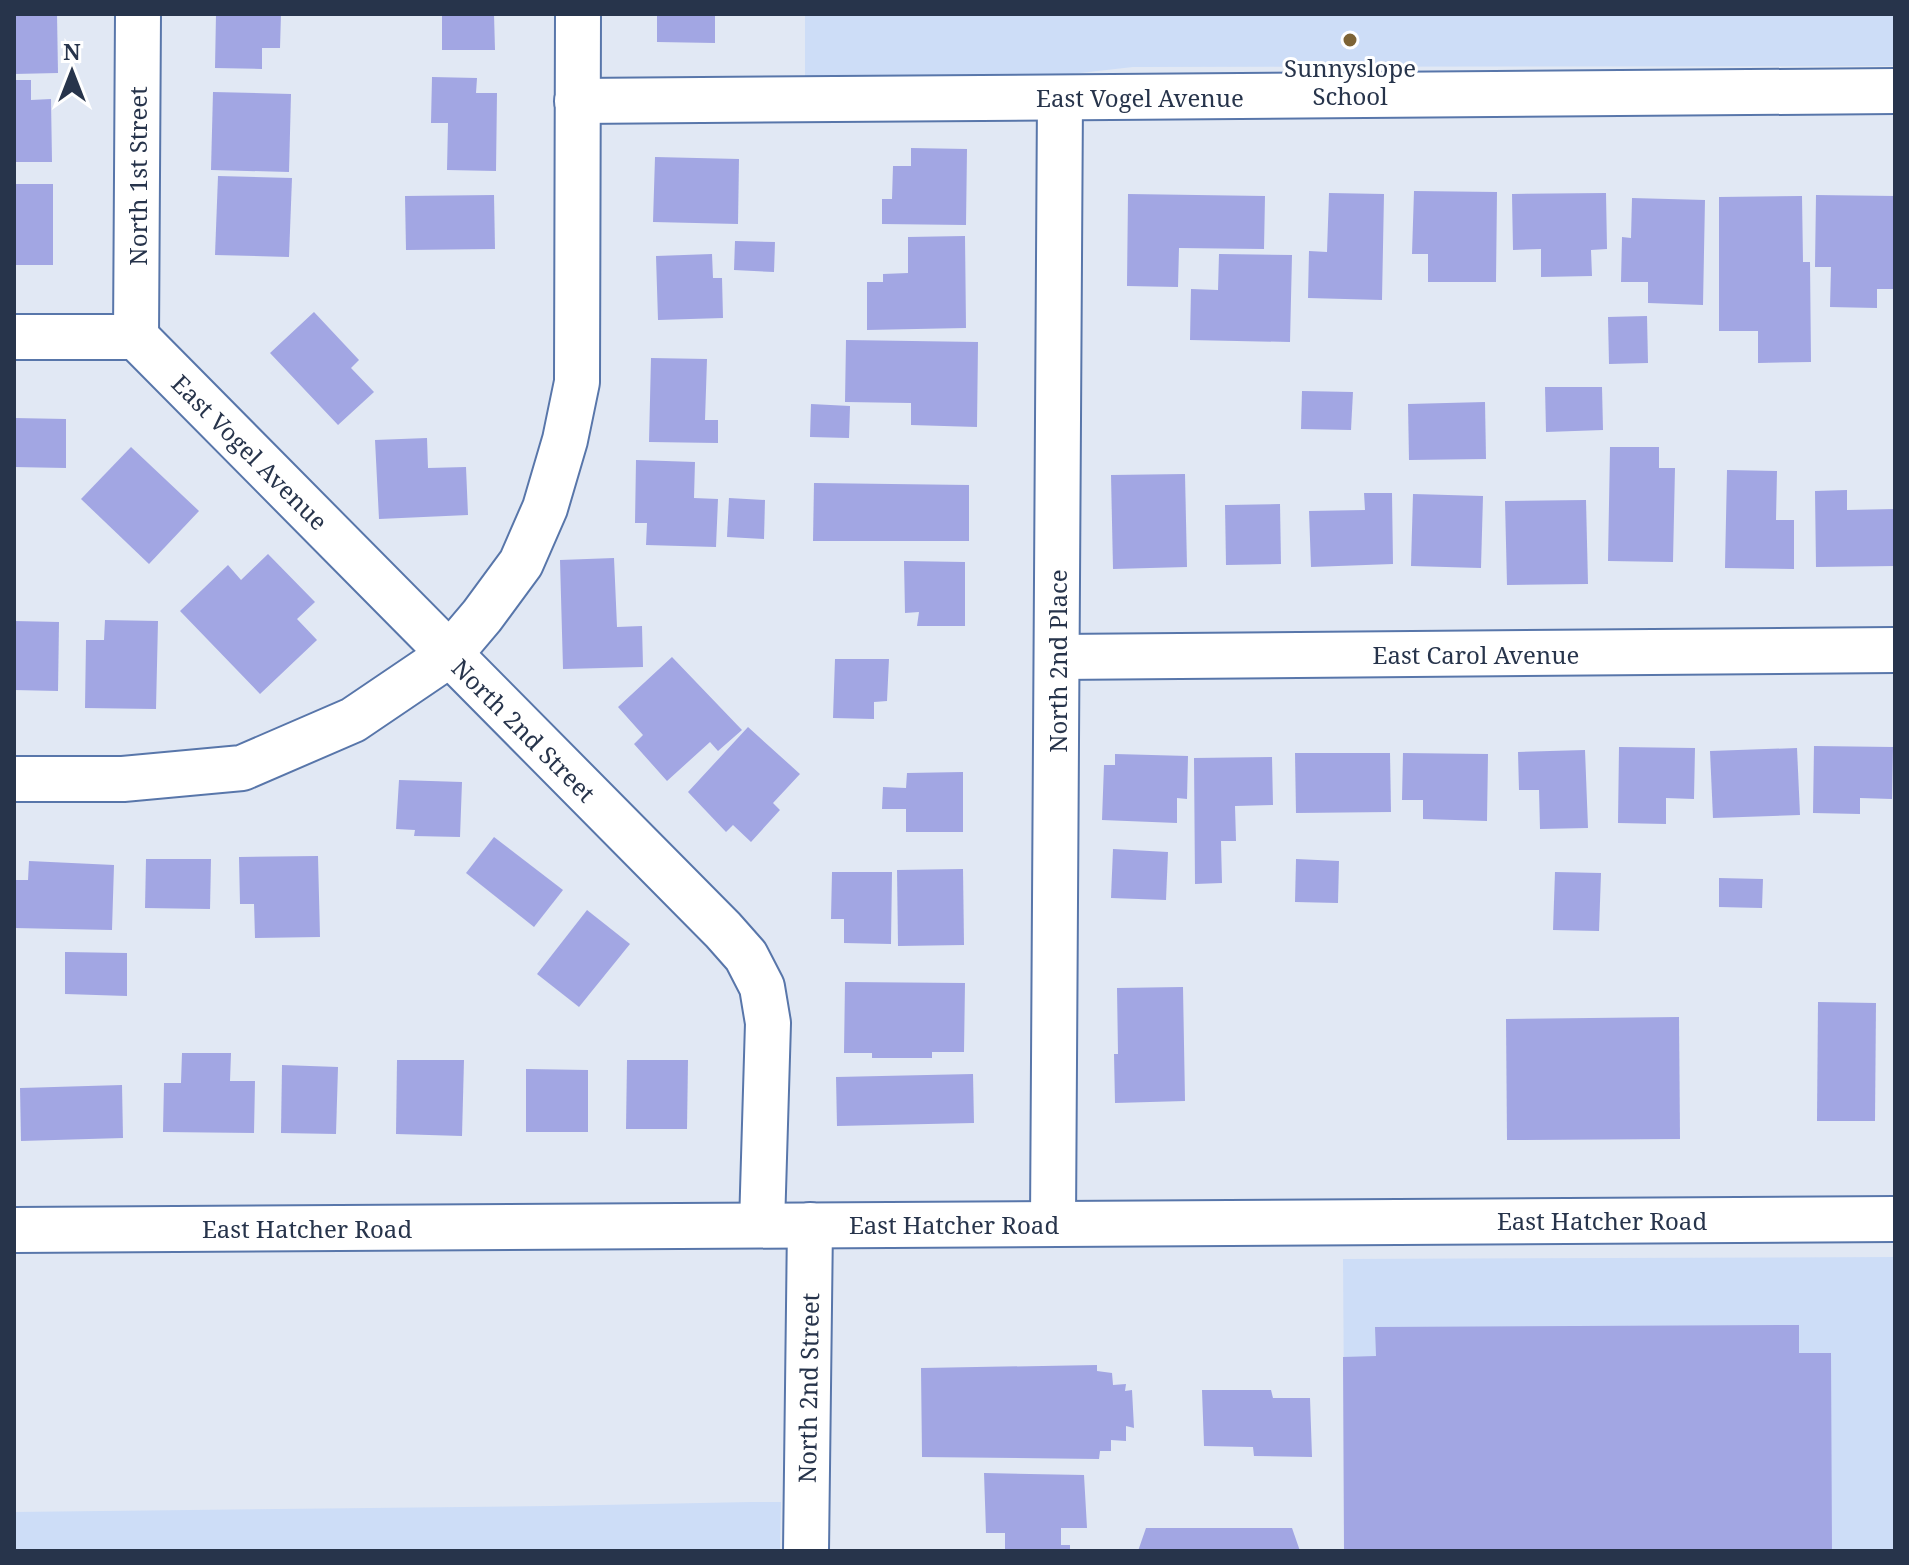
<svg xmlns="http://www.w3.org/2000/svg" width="1909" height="1565" viewBox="0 0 1909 1565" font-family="'Noto Serif',serif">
<rect width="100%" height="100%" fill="#e1e8f4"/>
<g fill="#cdddf7">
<path d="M805 14H1895V66L1133 67 1036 78 805 76Z"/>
<path d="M1895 1257V1551H1345L1343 1259Z"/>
<path d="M751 1502H781L780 1551H14V1512L551 1506Z"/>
</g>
<g fill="#a2a6e3">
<path d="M14 14H57L58 73 14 74Z"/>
<path d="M216 14H281L280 48H262V69L215 68Z"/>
<path d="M442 14H494L495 50H442Z"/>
<path d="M657 14H715V43L657 42Z"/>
<path d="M432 77 477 78 476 93H497L496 171 447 170 448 123H431Z"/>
<path d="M14 80H31V100L51 99 52 162H14Z"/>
<path d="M213 92 291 94 289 172 211 170Z"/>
<path d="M911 148 967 149 966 225 882 224V199H892L893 166H911Z"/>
<path d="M655 157 739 159 738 224 653 222Z"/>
<path d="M218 176 292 178 289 257 215 255Z"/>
<rect x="14" y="184" width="39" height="81"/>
<path d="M1414 191 1497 192 1496 282H1428V254H1412Z"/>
<path d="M1329 193 1384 194 1382 300 1308 298 1309 251 1327 252Z"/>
<path d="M1606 193 1607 249 1591 250 1592 276 1541 277V249L1513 250 1512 194Z"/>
<path d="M1128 194 1265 196 1264 249 1179 248 1178 287 1127 286Z"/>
<path d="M494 195 495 249 406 250 405 196Z"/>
<path d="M1816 195 1895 196V289H1877V308L1830 307 1831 267H1815Z"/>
<path d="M1802 196 1803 262H1810L1811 362 1758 363V331H1719V197Z"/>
<path d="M1632 198 1705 200 1703 305 1648 303V282H1621L1622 237 1631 238Z"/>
<path d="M965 236 966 328 867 330V282H883V274L908 273V237Z"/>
<path d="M735 241 775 242 774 272 734 270Z"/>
<path d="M712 254 713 278H722L723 318 658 320 656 256Z"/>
<path d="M1219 254 1292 255 1290 342 1190 340 1191 289 1218 290Z"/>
<path d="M314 312 359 360 351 368 374 392 338 425 270 353Z"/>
<path d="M1647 316 1648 363 1609 364 1608 317Z"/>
<path d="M846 340 978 342 977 427 911 425V403L845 402Z"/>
<path d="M651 358 707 359 705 420H718V443L649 442Z"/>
<path d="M1545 387H1602L1603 430 1546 432Z"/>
<path d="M1302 391 1353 392 1351 430 1301 429Z"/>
<path d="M1485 402 1486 459 1409 460 1408 404Z"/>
<path d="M811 404 850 406 849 438 810 437Z"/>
<path d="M14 418 66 419V468L14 467Z"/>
<path d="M427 438 428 468 466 467 468 515 379 519 375 440Z"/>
<path d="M131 447 199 511 149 564 81 499Z"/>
<path d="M1610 447H1659V468H1675L1673 562 1608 561Z"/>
<path d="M636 460 695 462 694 498 718 499 716 547 646 545 647 523H635Z"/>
<path d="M1727 470 1777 471 1776 520H1794V569L1725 568Z"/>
<path d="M1185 474 1187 567 1113 569 1111 475Z"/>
<path d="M814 483 969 485V541H813Z"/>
<path d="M1847 490V510L1895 509V566L1816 567 1815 491Z"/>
<path d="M1364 493H1392L1393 564 1311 567 1309 511 1365 510Z"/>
<path d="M1413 494 1483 496 1481 568 1411 566Z"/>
<path d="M729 498 765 500 764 539 727 537Z"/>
<path d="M1586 500 1588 584 1507 585 1505 501Z"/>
<path d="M1280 504 1281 564 1226 565 1225 505Z"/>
<path d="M268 554 315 602 297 619 317 640 260 694 180 611 228 565 241 580Z"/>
<path d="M614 558 617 627 642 626 643 667 563 669 560 560Z"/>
<path d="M904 561 965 562V626H917L919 612 905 613Z"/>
<path d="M105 620 158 621 156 709 85 708 86 640H104Z"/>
<path d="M14 621 59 622 58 691 14 690Z"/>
<path d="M672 657 742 730 718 751 710 742 667 781 634 744 643 735 618 707Z"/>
<path d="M835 659H889L887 701 874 702V719L833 718Z"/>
<path d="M748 727 800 774 773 803 780 810 751 842 733 825 726 832 688 792Z"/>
<path d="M1814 746 1893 747 1892 799 1860 798V814L1813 813Z"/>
<path d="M1619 747 1695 748 1694 799 1666 798V824L1618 823Z"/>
<path d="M1797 748 1800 815 1713 818 1710 751Z"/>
<path d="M1585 750 1588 828 1540 829 1539 790H1519L1518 752Z"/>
<path d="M1295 753H1390L1391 812 1296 813Z"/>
<path d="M1403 753 1488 754 1487 821 1423 819V800H1402Z"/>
<path d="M1115 754 1188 756 1187 799 1177 798V823L1102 820 1104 765H1115Z"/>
<path d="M1272 757 1273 805 1235 806 1236 841H1221L1222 883 1195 884 1194 758Z"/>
<path d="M963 772V832H906V809H882L883 787 906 788 907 773Z"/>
<path d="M399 780 462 782 460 837 414 836 415 830 396 829Z"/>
<path d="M494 837 563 890 534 927 466 873Z"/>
<path d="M1113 849 1168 852 1166 900 1111 898Z"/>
<path d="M318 856 320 937 255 938 254 904H240L239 857Z"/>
<path d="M146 859H211L210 909 145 908Z"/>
<path d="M1296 859 1339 861 1338 903 1295 902Z"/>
<path d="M29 861 114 865 112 930 14 928V880H28Z"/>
<path d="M963 869 964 945 898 946 897 870Z"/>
<path d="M832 872H892L891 944 844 943V919H831Z"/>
<path d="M1555 872 1601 873 1599 931 1553 930Z"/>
<path d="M1719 878 1763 879 1762 908 1719 907Z"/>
<path d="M587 910 630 944 579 1007 537 974Z"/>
<path d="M65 952 127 953V996L65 994Z"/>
<path d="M845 982 965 983 964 1052H932V1058H872V1053H844Z"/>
<path d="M1183 987 1185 1101 1115 1103 1114 1054H1118L1117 988Z"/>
<path d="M1818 1002 1876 1003 1875 1121H1817Z"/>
<path d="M1679 1017 1680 1139 1507 1140 1506 1019Z"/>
<path d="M182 1053H231L230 1081H255L254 1133 163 1132 164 1083H181Z"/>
<path d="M397 1060H464L462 1136 396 1134Z"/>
<path d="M627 1060H688L687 1129H626Z"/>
<path d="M282 1065 338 1067 336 1134 281 1133Z"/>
<path d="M526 1069 588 1070V1132H526Z"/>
<path d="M973 1074 974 1123 837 1126 836 1077Z"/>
<path d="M122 1085 123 1138 21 1141 20 1088Z"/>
<path d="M1799 1325V1353H1831L1832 1551H1344L1343 1357 1376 1356 1375 1327Z"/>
<path d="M1097 1365V1371L1112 1373 1113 1385 1126 1384 1125 1391 1132 1390 1134 1428 1126 1426V1441L1111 1440V1451H1100L1099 1459 922 1457 921 1368Z"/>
<path d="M1202 1390H1271L1273 1398H1310L1312 1457 1254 1456 1253 1447 1204 1446Z"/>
<path d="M984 1473 1084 1475 1087 1528H1061V1545H1070V1551H1005V1533H986Z"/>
<path d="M1146 1528H1292L1300 1551H1138Z"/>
</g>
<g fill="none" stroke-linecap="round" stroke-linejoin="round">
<g stroke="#5876aa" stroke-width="48">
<g id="minor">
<path d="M577 101 1895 91"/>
<path d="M14 337H136L723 930 746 956 762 987 768 1023 762 1225"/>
<path d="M136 337 138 14"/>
<path d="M1057 657 1895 650"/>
<path d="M14 779H123L242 768 353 720 449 655 482 616 521 563 545 508 565 440 577 382 578 14"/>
<path d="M1053 1223 1060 98"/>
<path d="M806 1551 810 1225"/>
</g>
</g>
<g stroke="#5876aa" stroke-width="48">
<path id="tertiary" d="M14 1230 1895 1219"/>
</g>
<use href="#minor" stroke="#fff" stroke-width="44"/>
<use href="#tertiary" stroke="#fff" stroke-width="44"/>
</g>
<circle fill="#7d6335" stroke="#fff" stroke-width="3" cx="1350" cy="40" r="8"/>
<g text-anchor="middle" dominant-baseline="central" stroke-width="6" stroke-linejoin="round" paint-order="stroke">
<g font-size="24" fill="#27344b" stroke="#fff">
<text x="1350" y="67">Sunnyslope<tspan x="1350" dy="28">School</tspan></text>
</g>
<g font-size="24" fill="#27344b" stroke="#fff">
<text x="1140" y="97">East Vogel Avenue</text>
<text transform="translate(137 176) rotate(-90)">North 1st Street</text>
<text transform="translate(250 452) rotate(45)">East Vogel Avenue</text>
<text x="1476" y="654">East Carol Avenue</text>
<text transform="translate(1057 661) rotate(-90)">North 2nd Place</text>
<text transform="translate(524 730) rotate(45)">North 2nd Street</text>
<text x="1602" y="1220">East Hatcher Road</text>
<text x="954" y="1224">East Hatcher Road</text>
<text x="307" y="1228">East Hatcher Road</text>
<text transform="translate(808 1388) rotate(-89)">North 2nd Street</text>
</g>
</g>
<rect width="1909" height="1565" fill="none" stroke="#27344b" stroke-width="32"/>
<g transform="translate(72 72)" stroke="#ffffff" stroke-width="6" paint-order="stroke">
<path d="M0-6L14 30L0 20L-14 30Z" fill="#27344b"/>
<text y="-12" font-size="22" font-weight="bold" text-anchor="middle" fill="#27344b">N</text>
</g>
</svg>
